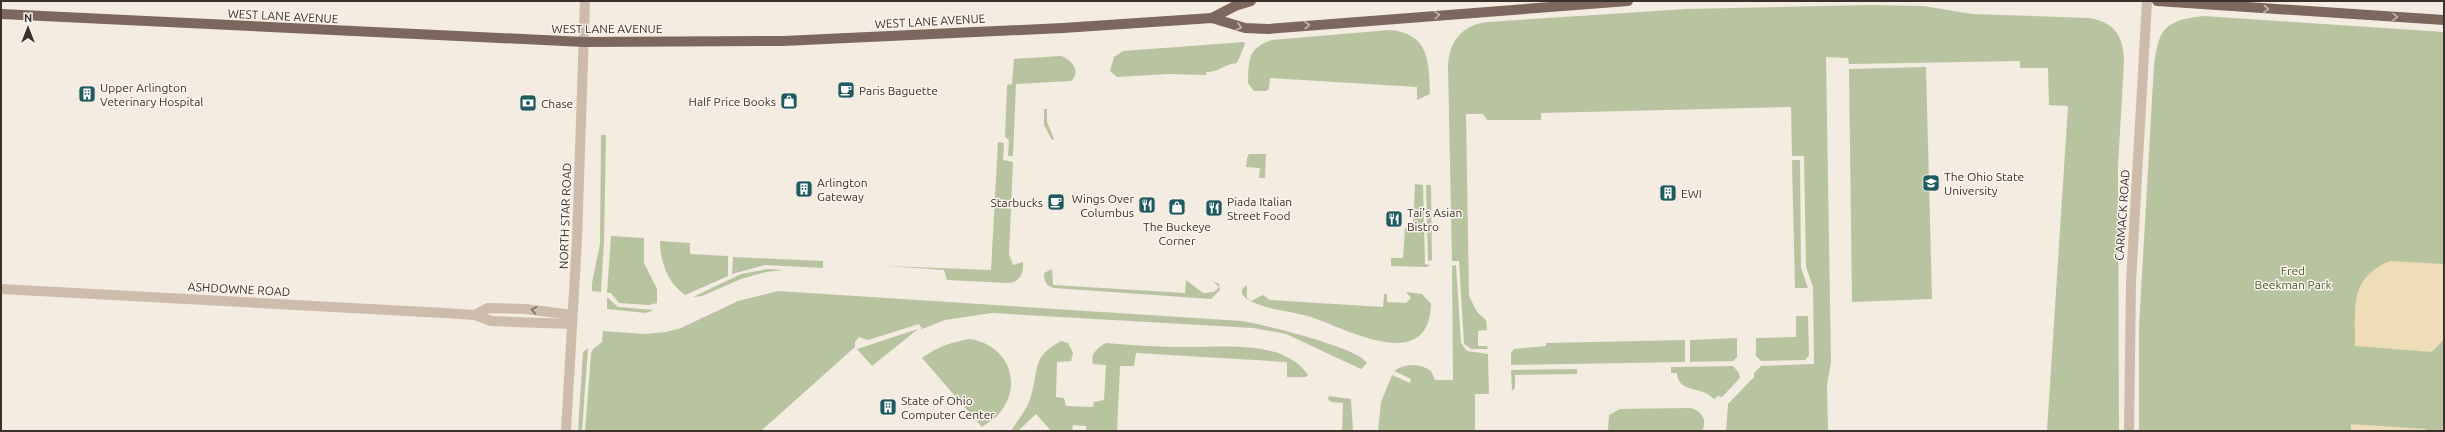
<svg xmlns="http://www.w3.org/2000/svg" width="2445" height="432" viewBox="0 0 2445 432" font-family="Ubuntu,sans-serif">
<rect width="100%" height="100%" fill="#f4ebe1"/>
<g fill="#b8c4a0">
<path d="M1869 5 1923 6 1972 14 2089 18C2115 22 2124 37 2124 62L2118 166 2119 431H2047L2068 106 2049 105 2048 68H2020V61L1849 64 1848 58 1826 57 1831 362 1827 385 1828 431H1726L1728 404 1754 377V373L1761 366 1814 364 1813 287 1806 267 1804 156H1792L1791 107 1541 113V120H1487L1483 114H1466L1469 296 1477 312 1486 320 1487 330 1478 331V346H1487L1488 349H1471L1464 344 1459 261H1452L1448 65C1449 42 1462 25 1487 22L1687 9Z"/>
<path d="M2203 16 2444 32V431H2139V327L2154 65C2159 28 2164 21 2203 16Z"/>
<path d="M1389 30C1429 33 1429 61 1430 94L1417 100V87L1270 78 1269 89 1266 91H1254L1248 83C1249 61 1247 48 1272 40Z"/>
<path d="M1244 42 1245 44 1237 63C1225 64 1219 72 1206 72V75L1168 74 1117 77 1110 71 1114 57 1123 51Z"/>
<path d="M1061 56C1071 59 1082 72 1071 81L1016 84 1013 156H1008L1009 140 1005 137 1007 85 1012 84 1014 59Z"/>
<path d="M1926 67 1932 299 1852 302 1849 69Z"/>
<path d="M1044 109H1047V122L1054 139 1052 140 1044 125Z"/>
<path d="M601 135H606L604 241 601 292 592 291V283L600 244Z"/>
<path d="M998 142 1004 143 1003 160 1013 162 1009 254 1013 265 1023 262C1024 274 1019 283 1007 283L947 280 944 270 886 266 991 270Z"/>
<path d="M1249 154H1266L1265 178H1259L1260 168 1246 167 1247 158Z"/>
<path d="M1792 160H1800L1801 268 1808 288H1795Z"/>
<path d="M1415 184 1423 185 1425 264 1430 265 1427 267 1391 266V258H1403L1405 228H1413Z"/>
<path d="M1426 185H1431L1432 260 1428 261Z"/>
<path d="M611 236 644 238V263L657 289V303L649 305 619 303 611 293H607Z"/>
<path d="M660 241 690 243V254L728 256V276L685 295C667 282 660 261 660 241Z"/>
<path d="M733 257 823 261V268L765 265 732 274Z"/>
<path d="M1456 265 1461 343 1467 351 1488 354 1489 394H1475V431H1378L1381 402 1392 375 1410 383 1411 379 1394 371C1404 363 1421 363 1431 371L1435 380H1453L1452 266Z"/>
<path d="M768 269 784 270 766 272 741 279 702 296 693 297 741 274Z"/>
<path d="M1052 269 1053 285 1185 293 1186 280 1203 293 1214 292 1219 287 1213 281 1219 284 1220 290 1211 299 1054 288C1046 286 1044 281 1044 273Z"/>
<path d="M1247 285V298L1251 301 1263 295 1270 300 1383 307 1384 294H1387V302L1406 303 1411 298 1406 292 1422 294 1431 304C1429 377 1344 327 1308 316 1291 311 1251 308 1242 294V289Z"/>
<path d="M778 291 1242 321C1262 324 1360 348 1367 363L1361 369 1286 334 1253 328 992 313 945 320 922 329 919 324 868 340 859 337 855 342V347L761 431H585L591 354 593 349 602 342 603 331 644 334 666 332 681 328 738 301Z"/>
<path d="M607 297 618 307 654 310 646 313 607 309Z"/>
<path d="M1796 316H1808L1809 355 1805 360 1761 361 1756 356V338L1796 337Z"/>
<path d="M918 329 872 366 857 349Z"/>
<path d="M1737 338V357L1733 361 1690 362V340Z"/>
<path d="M970 339C1009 345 1025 386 997 416 993 420 987 423 982 427L922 358C937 347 951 342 970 339Z"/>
<path d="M1685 340V362L1511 365V353L1514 349 1546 346V343Z"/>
<path d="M1061 341 1068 343 1073 353 1071 361 1057 362 1056 397 1064 398 1066 406 1093 407 1094 402 1104 400 1106 365 1093 364C1090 354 1097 348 1106 343 1131 345 1156 347 1182 347 1220 348 1283 338 1308 375L1306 377H1287V362L1136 353 1134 366H1120L1117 431H1086V426L1073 425 1072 431H1051L1036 414 1018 431H1011C1018 420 1028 408 1031 396 1039 370 1031 357 1061 341Z"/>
<path d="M588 348 582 431H578L583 352Z"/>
<path d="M1733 366 1739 373 1740 378 1722 397 1718 396 1714 399C1702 385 1678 394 1677 373H1671V367Z"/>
<path d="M1577 369V374L1515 375V388L1512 391 1511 370Z"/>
<path d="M1329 396 1351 399 1353 431H1342L1343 403 1331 402 1328 399Z"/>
<path d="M1690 408C1701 410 1708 420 1702 431L1608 430 1609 415 1620 409Z"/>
</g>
<g fill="#efdcb8">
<path d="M2390 261 2444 264V339L2432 352 2355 346C2356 307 2348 279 2390 261Z"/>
<path d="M2351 424 2426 429 2427 431H2351Z"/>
</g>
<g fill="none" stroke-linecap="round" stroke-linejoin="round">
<g stroke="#cdbbac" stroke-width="10">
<path d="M1 289 444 313 475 315 491 321 572 324"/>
<path d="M475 315 488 308 526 309 572 315"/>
<path d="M566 431 577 239 585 1"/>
<path d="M2129 431 2131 282 2147 1"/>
</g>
<g stroke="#7d675c" stroke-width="10">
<path d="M2157 1 2444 20"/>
<path d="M1 14 584 42 783 41 1063 28 1212 18 1245 28 1268 29 1628 1"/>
<path d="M1212 18 1235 6 1251 1"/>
</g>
</g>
<defs><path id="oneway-chevron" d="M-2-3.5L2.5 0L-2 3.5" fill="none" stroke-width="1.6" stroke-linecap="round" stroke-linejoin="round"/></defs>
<g stroke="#c2b5ac">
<use href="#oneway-chevron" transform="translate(2266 9) rotate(4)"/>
<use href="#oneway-chevron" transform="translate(1437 15) rotate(-5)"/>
<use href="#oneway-chevron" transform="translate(2395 17) rotate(3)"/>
<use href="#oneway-chevron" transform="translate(1307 25) rotate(-5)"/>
<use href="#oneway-chevron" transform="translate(1239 27) rotate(16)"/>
</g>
<use stroke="#7d6f65" href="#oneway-chevron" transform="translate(534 310) rotate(-169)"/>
<defs>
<g id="cafe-square" transform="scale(0.9)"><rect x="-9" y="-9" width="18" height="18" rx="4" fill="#1f5a5e" stroke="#fbf5ee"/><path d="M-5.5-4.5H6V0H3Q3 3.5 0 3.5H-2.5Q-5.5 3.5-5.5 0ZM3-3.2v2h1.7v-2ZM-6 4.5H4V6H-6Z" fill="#fff"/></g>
<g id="building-square" transform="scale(0.9)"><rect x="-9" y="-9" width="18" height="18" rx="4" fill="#1f5a5e" stroke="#fbf5ee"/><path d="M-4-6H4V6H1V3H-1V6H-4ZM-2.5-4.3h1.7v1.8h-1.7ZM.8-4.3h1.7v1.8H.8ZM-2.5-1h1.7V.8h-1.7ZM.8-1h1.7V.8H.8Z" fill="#fff"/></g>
<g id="shop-square" transform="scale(0.9)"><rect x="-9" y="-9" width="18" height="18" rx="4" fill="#1f5a5e" stroke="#fbf5ee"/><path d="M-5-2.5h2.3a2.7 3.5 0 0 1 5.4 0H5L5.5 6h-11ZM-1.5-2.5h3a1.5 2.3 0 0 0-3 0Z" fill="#fff"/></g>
<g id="bank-square" transform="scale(0.9)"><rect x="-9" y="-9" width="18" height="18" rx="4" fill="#1f5a5e" stroke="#fbf5ee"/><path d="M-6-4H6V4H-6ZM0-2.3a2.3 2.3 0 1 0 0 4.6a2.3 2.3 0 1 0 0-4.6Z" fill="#fff"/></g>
<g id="university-square" transform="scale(0.9)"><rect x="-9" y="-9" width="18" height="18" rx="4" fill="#1f5a5e" stroke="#fbf5ee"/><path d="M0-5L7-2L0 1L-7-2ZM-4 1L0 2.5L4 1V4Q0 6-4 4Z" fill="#fff"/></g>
<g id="restaurant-square" transform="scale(0.9)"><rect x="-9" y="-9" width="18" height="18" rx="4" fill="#1f5a5e" stroke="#fbf5ee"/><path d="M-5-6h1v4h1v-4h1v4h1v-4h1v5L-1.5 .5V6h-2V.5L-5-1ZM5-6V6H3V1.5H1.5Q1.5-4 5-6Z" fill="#fff"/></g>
</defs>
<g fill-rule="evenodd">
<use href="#cafe-square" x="846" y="90"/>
<use href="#building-square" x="87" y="94"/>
<use href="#shop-square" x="789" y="101"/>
<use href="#bank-square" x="528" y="103"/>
<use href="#university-square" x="1931" y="183"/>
<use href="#building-square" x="804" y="189"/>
<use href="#building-square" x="1668" y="193"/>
<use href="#cafe-square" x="1056" y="202"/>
<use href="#restaurant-square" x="1147" y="205"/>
<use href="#shop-square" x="1177" y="207"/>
<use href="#restaurant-square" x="1214" y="208"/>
<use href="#restaurant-square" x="1394" y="219"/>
<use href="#building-square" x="888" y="407"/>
</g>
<g text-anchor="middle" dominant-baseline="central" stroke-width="3" stroke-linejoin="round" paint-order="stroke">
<g font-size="12" fill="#3b302b" stroke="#fbf5ee">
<text transform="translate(283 16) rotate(3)">WEST LANE AVENUE</text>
<text transform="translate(930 21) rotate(-3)">WEST LANE AVENUE</text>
<text x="607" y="28">WEST LANE AVENUE</text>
<text transform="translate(2122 215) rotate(-86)">CARMACK ROAD</text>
<text transform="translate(565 216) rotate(-88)">NORTH STAR ROAD</text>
<text transform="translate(239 289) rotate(3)">ASHDOWNE ROAD</text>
</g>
<g font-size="12" fill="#3b302b" stroke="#fbf5ee" text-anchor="start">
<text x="100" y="87">Upper Arlington<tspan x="100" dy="14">Veterinary Hospital</tspan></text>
<text x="859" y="90">Paris Baguette</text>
<text x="776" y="101" text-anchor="end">Half Price Books</text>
<text x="541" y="103">Chase</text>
<text x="1944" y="176">The Ohio State<tspan x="1944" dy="14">University</tspan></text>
<text x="817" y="182">Arlington<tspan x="817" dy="14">Gateway</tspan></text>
<text x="1681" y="193">EWI</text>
<text x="1134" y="198" text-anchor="end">Wings Over<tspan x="1134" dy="14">Columbus</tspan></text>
<text x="1227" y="201">Piada Italian<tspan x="1227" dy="14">Street Food</tspan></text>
<text x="1043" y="202" text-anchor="end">Starbucks</text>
<text x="1407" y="212">Tai's Asian<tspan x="1407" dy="14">Bistro</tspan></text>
<text x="1177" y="226" text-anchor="middle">The Buckeye<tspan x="1177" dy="14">Corner</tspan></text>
<text x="901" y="400">State of Ohio<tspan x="901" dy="14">Computer Center</tspan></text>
</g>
<g font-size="12" fill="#4a5a2e" stroke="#fbf5ee">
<text x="2293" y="270">Fred<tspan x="2293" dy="14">Beekman Park</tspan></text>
</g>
</g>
<rect width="2445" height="432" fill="none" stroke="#3b302b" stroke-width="4"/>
<g transform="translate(28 28)" stroke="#fbf5ee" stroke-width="3" paint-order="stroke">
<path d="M0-3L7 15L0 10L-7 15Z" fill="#3b302b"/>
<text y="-6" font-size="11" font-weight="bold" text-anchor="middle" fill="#3b302b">N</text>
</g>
</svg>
